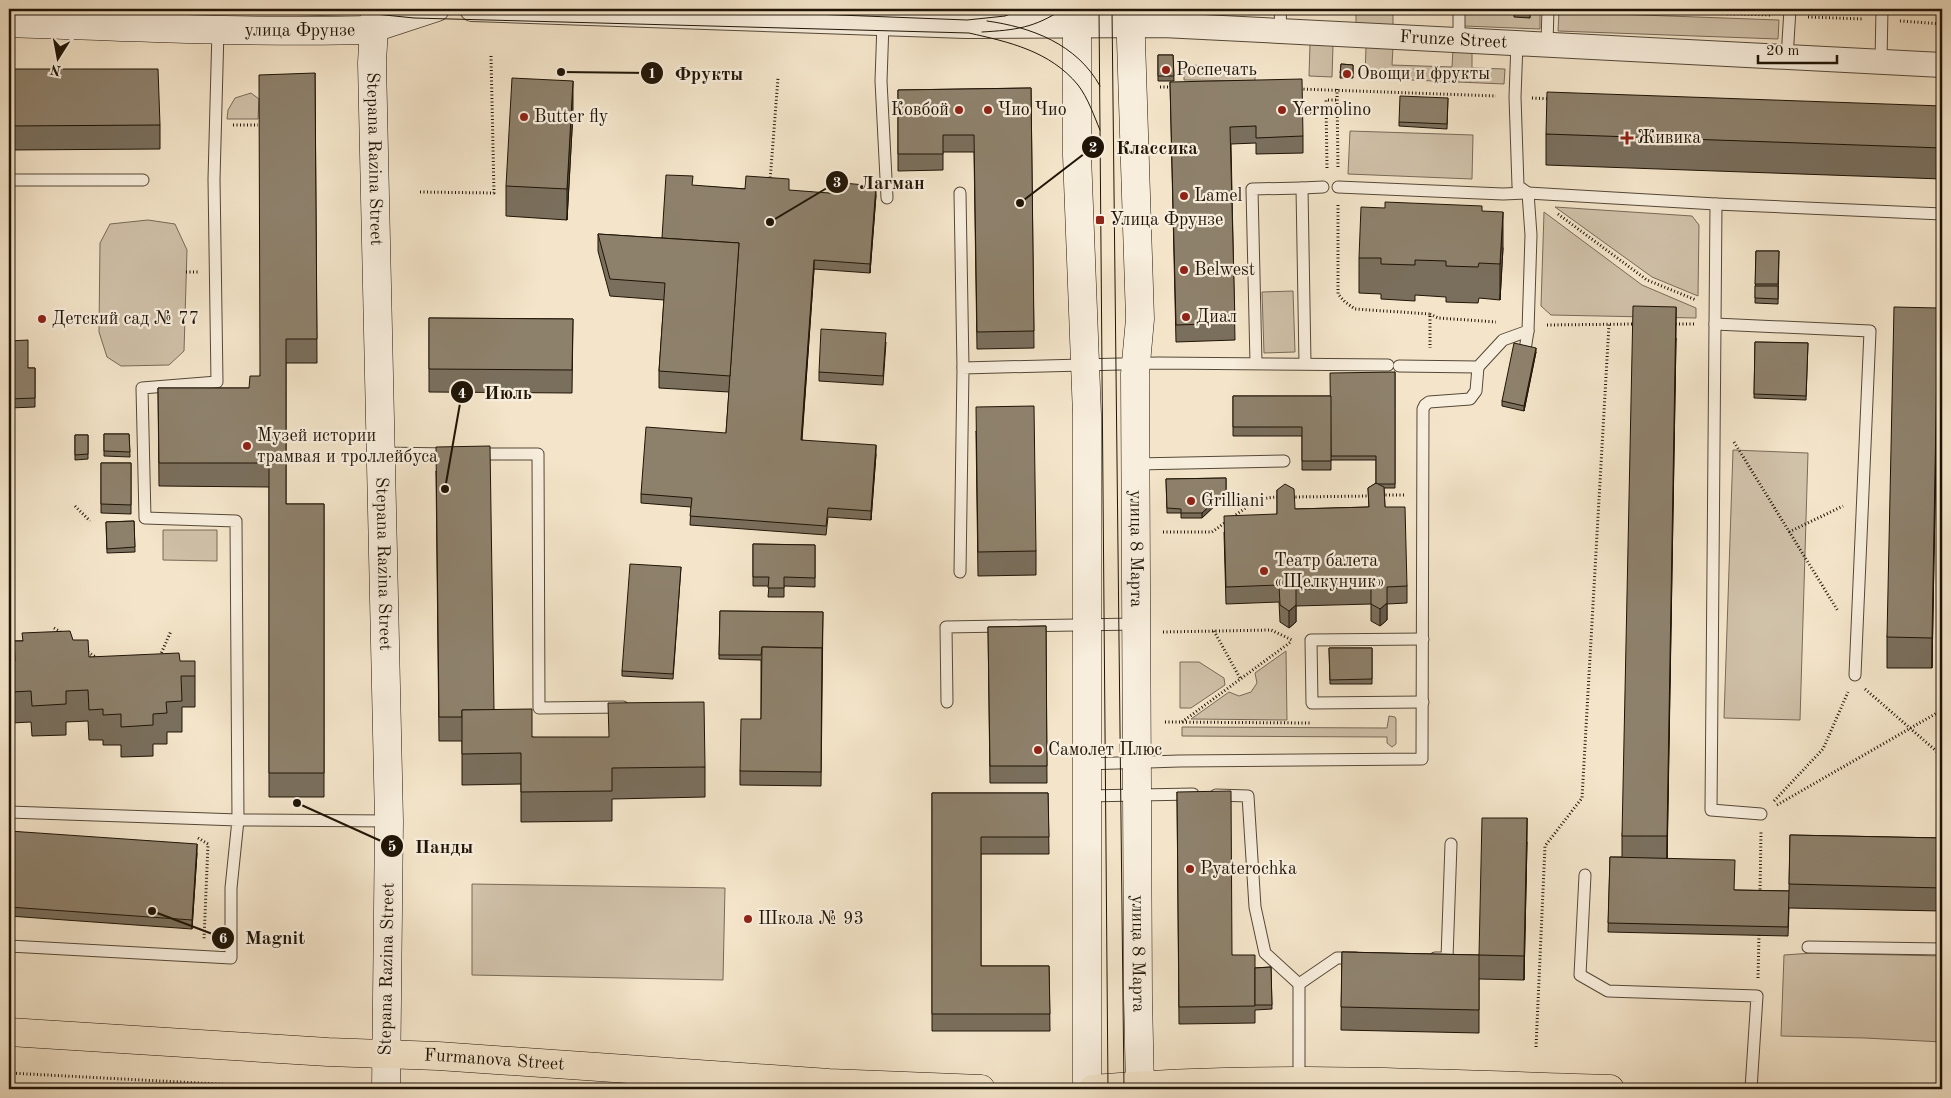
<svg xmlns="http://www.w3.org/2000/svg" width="1951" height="1098" viewBox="0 0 1951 1098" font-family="'Old Standard TT',serif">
<rect width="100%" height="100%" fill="#f4e5ca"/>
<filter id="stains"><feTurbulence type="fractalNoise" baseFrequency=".004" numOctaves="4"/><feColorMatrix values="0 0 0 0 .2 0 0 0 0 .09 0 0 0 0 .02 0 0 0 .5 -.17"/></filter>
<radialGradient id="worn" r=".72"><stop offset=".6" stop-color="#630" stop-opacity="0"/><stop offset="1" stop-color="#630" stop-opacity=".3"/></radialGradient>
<g fill="#d0c1a9" stroke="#786a58">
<path d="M1356 9H1393V25L1356 24Z"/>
<path d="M1465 9H1514L1530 18V10H1540V29L1464 26Z"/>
<path d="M1559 12 1779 20 1778 39 1558 31Z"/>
<path d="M1310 44 1333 45 1332 77 1309 76Z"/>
<path d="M1366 46 1393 47 1392 65 1452 67 1453 49 1472 50V68L1505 69 1504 84 1365 78Z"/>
<path d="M1184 65 1251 67 1255 71V81L1184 80Z"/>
<path d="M251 93 259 99 258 119H227L228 110 235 98Z"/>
<path d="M1350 131 1473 135 1472 179 1348 174Z"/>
<path d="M1555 207 1692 216 1699 225 1698 296 1652 277Z"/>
<path d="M1544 212 1642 285 1696 308V318L1551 315 1541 306Z"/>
<path d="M148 220 175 224 187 250 184 351 169 365 121 366 107 357 99 332 100 243 110 224Z"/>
<path d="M1293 291 1295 352 1264 353 1262 292Z"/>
<path d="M1733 450 1808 453 1800 720 1724 718Z"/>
<path d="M163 530H217V561L163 560Z"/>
<path d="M1286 651 1287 720 1191 719 1229 692 1239 696 1251 692 1257 683 1255 673Z"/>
<path d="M1180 662H1199L1224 678 1225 685 1191 708H1180Z"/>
<path d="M1389 716 1395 717 1396 719V744L1392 747 1387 743V737L1182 736V727L1387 728Z"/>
<path d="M472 884 725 888 723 980 472 975Z"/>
<path d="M1813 953 1942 956V1042L1865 1038 1781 1036 1784 955Z"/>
</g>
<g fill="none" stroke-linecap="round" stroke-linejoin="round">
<g stroke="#544837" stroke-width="13">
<g id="lane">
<path d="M1280 9 1281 30"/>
<path d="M1459 9V39"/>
<path d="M883 23 881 81 887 198"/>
<path d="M218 30 214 179 217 382 142 388 145 518 236 521 238 820 389 821"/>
<path d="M1547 43 1548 9"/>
<path d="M1787 58 1790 9"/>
<path d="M1881 61 1882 9"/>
<path d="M9 180H143"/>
<path d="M1338 187 1503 194 1528 193 1716 204 1942 214"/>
<path d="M960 193 963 368"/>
<path d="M1716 204 1711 810 1761 814"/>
<path d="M1715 324 1870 331 1855 675"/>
<path d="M1525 350 1528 331"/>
<path d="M1256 363 1252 189 1302 188"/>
<path d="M1305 363 1302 188 1323 187"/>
<path d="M1399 366 1478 367 1503 340 1528 331 1531 235 1528 193 1518 186 1515 97 1517 42"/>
<path d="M380 453 451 454"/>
<path d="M477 454H538L539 708 623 707"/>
<path d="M1136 464 1284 461"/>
<path d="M960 572 963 368 1158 363 1388 365"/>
<path d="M947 702 946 627 1136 624"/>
<path d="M1423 702 1312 703 1311 640 1423 639"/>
<path d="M1087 764 1179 761 1422 759 1423 409 1425 405 1429 402 1470 399 1476 391 1478 367"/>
<path d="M1216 795 1248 796 1255 907 1265 953 1299 984 1337 958H1356"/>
<path d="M1086 796 1193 794"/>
<path d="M9 812 238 820 231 888V958L9 946"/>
<path d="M1585 875 1580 975 1608 991 1757 996 1751 1089"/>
<path d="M1808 947 1942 949"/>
<path d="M1435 958H1447L1451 844"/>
<path d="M1299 984V1081"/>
</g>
</g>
<g stroke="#544837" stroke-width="26">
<g id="street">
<path id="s1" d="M472 9 966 26 1163 25 1942 65"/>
<path d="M373 30 437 9"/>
</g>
</g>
<g stroke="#1f1406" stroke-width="29">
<g id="secondary">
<path id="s2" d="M375 9 372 63 389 821 386 1089"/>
<path d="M1077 9V155L1087 415V1089"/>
<path id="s3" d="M1130 9 1140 319 1135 374 1138 997 1140 1089"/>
<path id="s4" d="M9 23C130 27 252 33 373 30"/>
</g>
</g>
<g stroke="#1f1406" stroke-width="29">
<g id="primary">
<path id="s5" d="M9 1032 328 1052 438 1056 829 1083 981 1089"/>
<path d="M1093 1089C1265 1074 1438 1084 1610 1089"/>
</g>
</g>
<g stroke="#1f1406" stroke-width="3" stroke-dasharray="1 2.5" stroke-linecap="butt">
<path d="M1566 9 1772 15"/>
<path d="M1808 17 1864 19"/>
<path d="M1900 21 1942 24"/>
<path d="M1160 87H1174"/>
<path d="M1300 89 1496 96"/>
<path d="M1337 89 1338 169"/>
<path d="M1532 98 1551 99"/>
<path d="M233 125H258"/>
<path d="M1327 168 1326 100H1337"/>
<path d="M770 181 778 78"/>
<path d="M420 192 494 193 491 56"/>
<path d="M1338 205V294L1345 302 1355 309 1430 314V348"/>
<path d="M1558 214 1647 280 1696 300"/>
<path d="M186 272H198"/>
<path d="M1430 314 1438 318 1496 322"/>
<path d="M1672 324H1696"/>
<path d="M1547 325 1636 324"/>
<path d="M1734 442 1838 611"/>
<path d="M1382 495H1406"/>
<path d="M1292 497 1371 496"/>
<path d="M75 506 90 521"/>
<path d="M1233 517C1251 504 1258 497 1281 497"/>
<path d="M1163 532H1212L1226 522"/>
<path d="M1789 532 1843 506"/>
<path d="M54 628 62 633"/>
<path d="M1214 631 1240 678"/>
<path d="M1163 632 1271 630 1292 640"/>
<path d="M85 650 97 658"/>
<path d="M160 656 171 631"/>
<path d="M1865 689 1942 756"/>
<path d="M1165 722 1310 723"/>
<path d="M1182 722 1292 641"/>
<path d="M1774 801 1823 749 1848 692"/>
<path d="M1777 805 1942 710"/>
<path d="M198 838 208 844 204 939"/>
<path d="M1760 893 1761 832"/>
<path d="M1758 978 1759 935"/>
<path d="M1536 1047 1545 846 1582 798 1609 324"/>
<path d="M9 1073 312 1089"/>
</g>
<use href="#lane" stroke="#f8eedd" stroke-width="11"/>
<use href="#street" stroke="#f8eedd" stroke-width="24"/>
<use href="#secondary" stroke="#f8eedd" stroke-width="28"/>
<use href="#primary" stroke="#f4e5ca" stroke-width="28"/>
<g stroke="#1f1406" stroke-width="1">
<path d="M18 9 322 15 375 14 414 18 969 33C1009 42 1050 51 1078 85 1088 98 1094 116 1100 130"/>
<path d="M685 9 967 20 1005 16 1023 9"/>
<path d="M1099 9 1108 1089"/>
<path d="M1112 9 1124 1089"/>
<path d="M987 21C1031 27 1077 44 1100 86"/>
<path d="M982 32C1016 30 1034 28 1063 9"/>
</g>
</g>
<g fill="#7a6f5d" stroke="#1f1406">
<path d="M1514 9H1530V18L1514 17Z"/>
<path d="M1898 9H1942V11L1898 10Z"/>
<path d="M1158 55H1173L1174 81H1158Z"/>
<path d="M1341 64 1353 65V78H1340Z"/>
<path d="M9 69 160 125V149L9 150Z"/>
<path d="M315 73 317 363H286V504H324V797H269V487L159 486 158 388H249L260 376Z"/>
<path d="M1170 82 1303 136V153L1256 154V143L1231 144 1235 340 1176 342Z"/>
<path d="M1031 88 1034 348 977 349 974 152H943V170L898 171V90Z"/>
<path d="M1448 98 1447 129 1399 126V122Z"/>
<path d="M1942 106V179L1546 165V134Z"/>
<path d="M573 112 567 220 506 216V186Z"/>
<path d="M693 186 842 194 876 195 870 273 814 269 802 440 876 454 871 520 828 517 826 535 690 525 691 507 641 503V494L726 433 729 392 659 388V371L664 300 610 296 598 251V234L662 238Z"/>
<path d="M1482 211 1503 248 1500 300 1479 298 1478 303 1446 302V297L1415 295V301L1381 299V294L1359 293V258Z"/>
<path d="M1756 251H1779L1778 304 1755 303Z"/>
<path d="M429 318 573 319 572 393 429 392Z"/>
<path d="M1676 338 1667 858 1734 890 1789 891 1790 835 1942 838V911L1789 908 1788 936 1608 932 1610 857H1622V836Z"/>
<path d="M1938 339 1932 668H1887V637Z"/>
<path d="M9 341 28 368H35V407L9 408Z"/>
<path d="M886 342 883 385 819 381V372Z"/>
<path d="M1755 342 1808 343 1806 400 1754 398Z"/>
<path d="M1536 352 1524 411 1502 406V401Z"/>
<path d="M1395 372V488H1384L1385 507 1407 586V603L1387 604V620L1380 626 1371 621V604L1296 606V622L1289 628 1280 622 1279 602 1226 604 1224 532 1277 514V490L1295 509 1369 507 1368 488 1376 483V460H1331V470H1302V436H1233V396H1331Z"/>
<path d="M976 431 1036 551V575L978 576Z"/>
<path d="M104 434H129L130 457 104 456Z"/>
<path d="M75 435H88V459L75 460Z"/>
<path d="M101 463H131V514L101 513Z"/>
<path d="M436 471 494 710 532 737 705 767V797L612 799V821L521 822V784L462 785V741H439Z"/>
<path d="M1226 478V495L1202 518H1181V513H1167L1166 479Z"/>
<path d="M134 521 135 552 107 553 106 522Z"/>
<path d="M753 544 815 545V587L784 586V597H768L769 586H753Z"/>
<path d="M681 567 673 679 622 676V671Z"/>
<path d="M720 611 823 612 821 786 740 785V771L761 719V660L719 659Z"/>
<path d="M1046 626 1047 783H990L988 627Z"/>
<path d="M73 640 89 657 180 661 195 676V707H182V732H167V744H153V756L121 757V745H103V740H89L88 721 66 722V735L32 736 31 722 11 723V743H9V661H14V641Z"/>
<path d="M1329 648H1372V684H1330Z"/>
<path d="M1177 792 1232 955 1255 968 1271 967 1272 1009 1255 1010V1023L1179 1024Z"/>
<path d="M932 793H1048L1049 854H981V966H1049L1050 1031H932Z"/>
<path d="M9 831 197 853 192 929 9 916Z"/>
<path d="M1527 842 1524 980 1479 979V1033L1341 1030 1342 952 1479 955Z"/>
</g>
<g fill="#635a4c" stroke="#1f1406">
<path d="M573 81V112L567 220V189Z"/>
<path d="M876 186V195L870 273V264Z"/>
<path d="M1503 212V248L1500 300V264Z"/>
<path d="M814 260V269L801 449V440Z"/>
<path d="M1676 307V338L1667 867V836Z"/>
<path d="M1938 308V339L1932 668V638Z"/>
<path d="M1536 348V352L1524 411V406Z"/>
<path d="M876 445V454L871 520V511Z"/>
<path d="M1226 490V495L1202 518V513Z"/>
<path d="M1387 603V620L1380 626V609Z"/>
<path d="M1296 605V622L1289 628V611Z"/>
<path d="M1527 818V842L1524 980V956Z"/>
<path d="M197 844V853L192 929V920Z"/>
</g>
<g fill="#8e816c" stroke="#1f1406">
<path d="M1158 55H1173L1174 76H1158Z"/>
<path d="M1341 64 1353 65V74L1340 73Z"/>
<path d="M9 69H158L160 125 9 126Z"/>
<path d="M315 73 317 339H286V504H324V773H269V463H159L158 388H249L250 376H260L259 75Z"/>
<path d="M512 78 573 81 567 189 506 186Z"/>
<path d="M1302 79 1303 136 1256 138V126L1230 127 1235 323 1176 325 1170 82Z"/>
<path d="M1031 88 1034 331 977 332 974 135H943V154H898V90Z"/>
<path d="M1547 92 1942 106V148L1546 134Z"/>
<path d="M1400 96 1448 98 1447 124 1399 122Z"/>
<path d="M666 175 693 176 692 185 745 189 746 176 789 179V190L842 194 843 183 876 186 870 264 814 260 801 440 876 445 871 511 828 508 826 526 690 516 692 498 641 494 646 427 726 433 739 243 662 238Z"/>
<path d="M1385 202 1482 206V211L1503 212 1500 264 1479 263 1478 267 1446 266V261L1415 260V265L1381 264V258H1359L1361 207 1385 208Z"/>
<path d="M598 234 739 243 730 376 659 371 665 283 610 279Z"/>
<path d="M1756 251H1779L1778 284H1755Z"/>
<path d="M1755 286H1778V299L1755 298Z"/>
<path d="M1633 306 1676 307 1667 836H1622Z"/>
<path d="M1894 307 1938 308 1932 638 1887 637Z"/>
<path d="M429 318 573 319 572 370 429 369Z"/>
<path d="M821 329 886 333 883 376 819 372Z"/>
<path d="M28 340V368H35V398L9 399V341Z"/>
<path d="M1755 342 1808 343 1806 396 1754 394Z"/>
<path d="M1514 343 1536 348 1524 406 1502 401Z"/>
<path d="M1395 372V484H1378L1376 483V456H1331L1330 373Z"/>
<path d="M1233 396H1331V461H1302V427H1233Z"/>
<path d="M1034 406 1036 551 978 552 976 407Z"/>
<path d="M104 434H129L130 452 104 451Z"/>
<path d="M75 435H88V454L75 455Z"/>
<path d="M490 446 494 710H462V717H439L436 447Z"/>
<path d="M101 463H131V505L101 504Z"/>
<path d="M1226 478V490L1202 513H1181V509L1167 508 1166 479Z"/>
<path d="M1376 483 1384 487 1385 507H1405L1407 586 1387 587V603L1380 609 1371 604V588L1296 589V605L1289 611 1280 605 1279 585 1226 587 1224 516 1277 514V490L1285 484 1294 489 1295 509 1369 507 1368 488Z"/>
<path d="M134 521 135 547 107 549 106 522Z"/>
<path d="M753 544 815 545V578L784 577V588H768L769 577H753Z"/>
<path d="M630 564 681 567 673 674 622 671Z"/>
<path d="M720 611 823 612 822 656V648L762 647 761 655H719Z"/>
<path d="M1046 626 1047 766H990L988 627Z"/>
<path d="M70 631 73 640H88L89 657 179 653 180 661H195V676H181L182 701 166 702 167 713 153 714V725L121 727V714L103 715V709L89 710 88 690 66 691V704L32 706 31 691 11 692V712L9 713V661H15L14 641H23L22 633Z"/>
<path d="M762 647 822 648 821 772 740 771 741 719H761Z"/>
<path d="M1329 648H1372V679L1330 680Z"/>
<path d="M704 702 705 767 612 768V791L521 792V753L462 754V710L532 709V737H609L608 703Z"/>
<path d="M1231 791 1232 955H1255V1006L1179 1007 1177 792Z"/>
<path d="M932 793H1048L1049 837H981V966H1049L1050 1014H932Z"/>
<path d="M1482 818H1527L1524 956 1479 955V1010L1341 1007 1342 952 1479 955Z"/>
<path d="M9 831 197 844 192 920 9 907Z"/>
<path d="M1790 835 1942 838V888L1789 884Z"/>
<path d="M1610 857 1735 860 1734 890 1789 891 1788 927 1608 923Z"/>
<path d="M1271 967 1272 1005H1255V968Z"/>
</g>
<g fill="#8f2418" stroke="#f8eedd" stroke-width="2">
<circle cx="1166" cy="70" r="5"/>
<circle cx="1347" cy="74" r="5"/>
<circle cx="959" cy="110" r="5"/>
<circle cx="988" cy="110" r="5"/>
<circle cx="1282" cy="110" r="5"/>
<circle cx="524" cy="117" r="5"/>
<path d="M1624.5 130.5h5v5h5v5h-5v5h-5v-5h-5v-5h5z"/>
<circle cx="1184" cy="196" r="5"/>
<rect x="1095" y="215" width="10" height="10" rx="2.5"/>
<circle cx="1184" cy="270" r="5"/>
<circle cx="1186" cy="317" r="5"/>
<circle cx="42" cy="319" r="5"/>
<circle cx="247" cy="446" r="5"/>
<circle cx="1191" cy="501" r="5"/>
<circle cx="1264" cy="571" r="5"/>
<circle cx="1038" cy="750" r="5"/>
<circle cx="1190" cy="869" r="5"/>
<circle cx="748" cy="919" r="5"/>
</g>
<g text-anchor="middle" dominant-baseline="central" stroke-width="4.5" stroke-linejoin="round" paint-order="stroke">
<g font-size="18" fill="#1f1406" stroke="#f8eedd">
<text stroke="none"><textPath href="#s4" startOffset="291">улица Фрунзе</textPath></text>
<text stroke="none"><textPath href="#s1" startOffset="982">Frunze Street</textPath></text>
<text stroke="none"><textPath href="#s2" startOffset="150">Stepana Razina Street</textPath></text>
<text stroke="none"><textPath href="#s3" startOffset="540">улица 8 Марта</textPath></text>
<text stroke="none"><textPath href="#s2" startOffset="555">Stepana Razina Street</textPath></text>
<text stroke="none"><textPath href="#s3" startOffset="945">улица 8 Марта</textPath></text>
<text transform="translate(387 969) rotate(-89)">Stepana Razina Street</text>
<text stroke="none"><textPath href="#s5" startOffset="486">Furmanova Street</textPath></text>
</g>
<g font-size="18" fill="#1f1406" stroke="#f8eedd" text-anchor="start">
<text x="1176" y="70">Роспечать</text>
<text x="1357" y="74">Овощи и фрукты</text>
<text x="949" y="110" text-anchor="end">Ковбой</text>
<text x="998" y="110">Чио Чио</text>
<text x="1292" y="110">Yermolino</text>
<text x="534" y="117">Butter fly</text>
<text x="1637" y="138">Живика</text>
<text x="1194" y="196">Lamel</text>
<text x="1110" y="220">Улица Фрунзе</text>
<text x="1194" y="270">Belwest</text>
<text x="1196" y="317">Диал</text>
<text x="52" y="319">Детский сад № 77</text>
<text x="257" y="436">Музей истории<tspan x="257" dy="21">трамвая и троллейбуса</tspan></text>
<text x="1201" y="501">Grilliani</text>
<text x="1274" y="561">Театр балета<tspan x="1274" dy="21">«Щелкунчик»</tspan></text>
<text x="1048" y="750">Самолет Плюс</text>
<text x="1200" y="869">Pyaterochka</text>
<text x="758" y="919">Школа № 93</text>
</g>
</g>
<path fill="none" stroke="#1f1406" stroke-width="2" d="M561 72L652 73M1020 203L1093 147M770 222L837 182M445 489L462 392M297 803L392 846M152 911L223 938"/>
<g fill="#1f1406" stroke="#f8eedd" stroke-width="2">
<circle cx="561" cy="72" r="5"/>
<circle cx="1020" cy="203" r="5"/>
<circle cx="770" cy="222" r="5"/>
<circle cx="445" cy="489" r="5"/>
<circle cx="297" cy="803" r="5"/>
<circle cx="152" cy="911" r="5"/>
<circle cx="652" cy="73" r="12"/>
<circle cx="1093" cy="147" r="12"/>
<circle cx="837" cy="182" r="12"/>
<circle cx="462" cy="392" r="12"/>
<circle cx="392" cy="846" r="12"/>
<circle cx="223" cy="938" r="12"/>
</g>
<g font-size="15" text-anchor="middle" font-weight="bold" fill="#fff">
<text x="652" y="78">1</text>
<text x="1093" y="152">2</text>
<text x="837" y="187">3</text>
<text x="462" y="398">4</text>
<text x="392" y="851">5</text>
<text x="223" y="943">6</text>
</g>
<g font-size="19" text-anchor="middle" font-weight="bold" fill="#1f1406" stroke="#f8eedd" stroke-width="4.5" stroke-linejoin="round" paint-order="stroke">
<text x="709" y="80">Фрукты</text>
<text x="1157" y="154">Классика</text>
<text x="892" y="189">Лагман</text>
<text x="508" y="399">Июль</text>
<text x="444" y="853">Панды</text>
<text x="275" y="944">Magnit</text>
</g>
<rect width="1951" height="1098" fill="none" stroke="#f4e5ca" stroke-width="30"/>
<rect x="10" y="10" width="1931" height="1078" fill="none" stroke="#1f1406" stroke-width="2.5"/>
<rect x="15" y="15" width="1921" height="1068" fill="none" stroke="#1f1406"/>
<g transform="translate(58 58) rotate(191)" stroke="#f8eedd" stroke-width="4" paint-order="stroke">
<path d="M0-4L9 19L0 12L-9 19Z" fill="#1f1406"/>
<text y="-8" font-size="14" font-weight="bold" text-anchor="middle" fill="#1f1406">N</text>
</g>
<path d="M1758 55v8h79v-8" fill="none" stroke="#1f1406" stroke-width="2.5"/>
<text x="1766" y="55" font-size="15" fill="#1f1406" stroke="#f8eedd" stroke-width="4" paint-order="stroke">20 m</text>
<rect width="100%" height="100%" filter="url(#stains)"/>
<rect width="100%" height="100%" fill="url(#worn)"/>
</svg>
